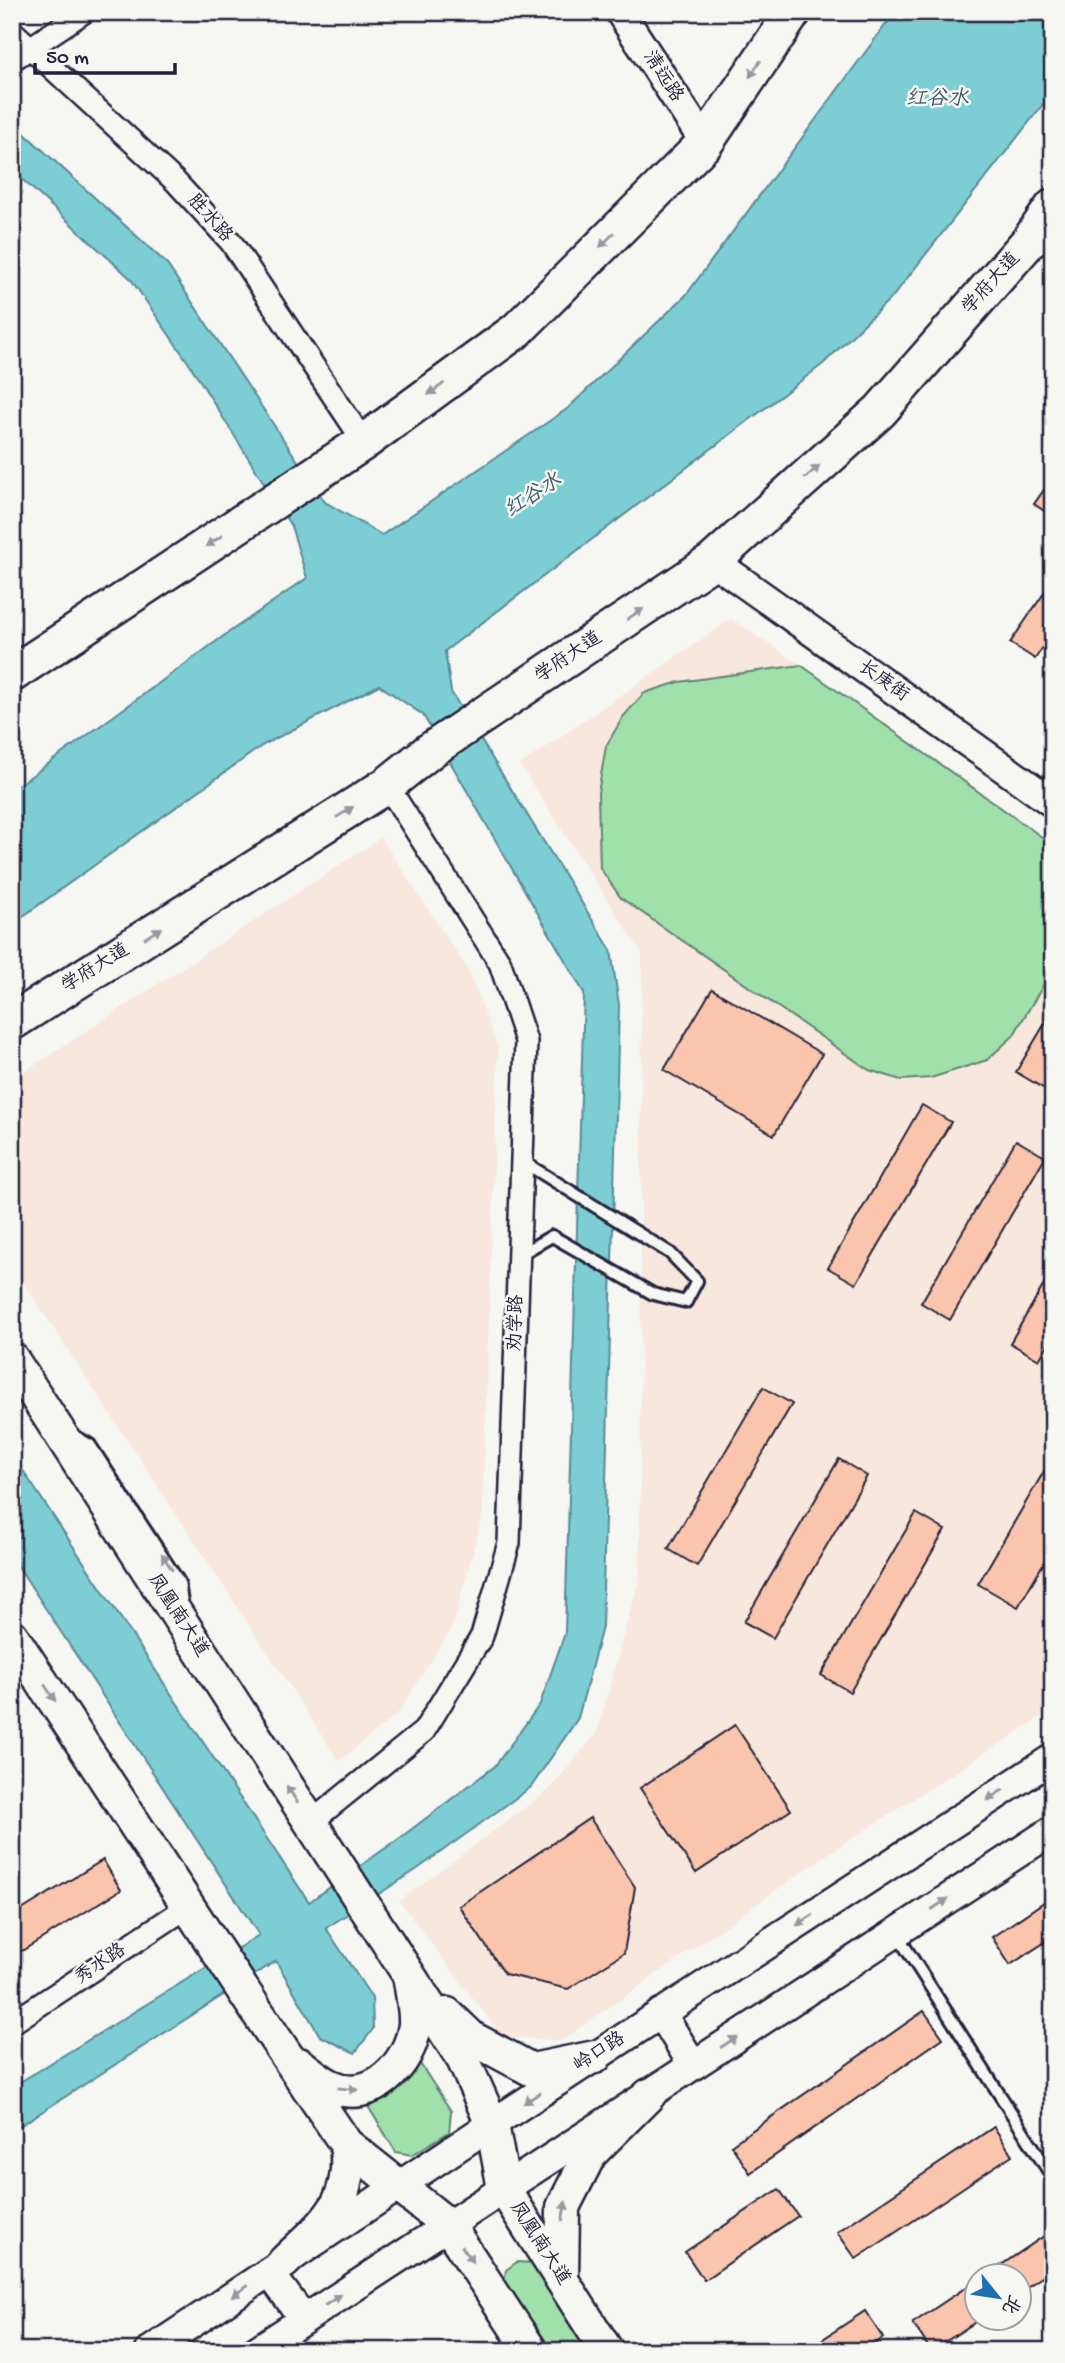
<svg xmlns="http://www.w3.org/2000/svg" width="1065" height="2363" viewBox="0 0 1065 2363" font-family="'Gochi Hand','LXGW WenKai TC',sans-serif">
<rect width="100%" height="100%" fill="#f6f6f2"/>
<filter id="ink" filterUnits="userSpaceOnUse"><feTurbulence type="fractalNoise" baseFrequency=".0143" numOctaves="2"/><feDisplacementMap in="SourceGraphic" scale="14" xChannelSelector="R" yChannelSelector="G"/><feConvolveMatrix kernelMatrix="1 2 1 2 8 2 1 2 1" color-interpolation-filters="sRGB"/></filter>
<g filter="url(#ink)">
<g fill="#f7e7dd">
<path d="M731 619 801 665 1053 845V1709L828 1854 561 2041 502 2036 399 1901 549 1790 597 1733 640 1576 642 953 520 765Z"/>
<path d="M381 838 468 970 498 1048 482 1518 453 1626 398 1713 339 1761 12 1265V1080Z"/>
</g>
<g fill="#a0e1ab" stroke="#618273" stroke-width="2">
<path d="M801 665 1053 845V969L1013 1036 987 1060 931 1078 901 1080 869 1070 621 898 600 868 598 793 606 746 623 717 644 693 679 682Z"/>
<path d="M417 2059 451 2111 449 2132 412 2155 396 2152 363 2098Z"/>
<path d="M517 2262 532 2263 589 2351H543L503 2289 506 2270Z"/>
</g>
<path fill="#7dced4" stroke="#598997" stroke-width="2" d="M895 12H1053V103H1044L894 295 823 364 445 651 451 692 611 950 619 1005 602 1627 578 1718 531 1787 416 1870 326 1928 372 1998 373 2029 355 2053 320 2036 276 1961 12 2131V2087L259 1935 12 1557V1454L309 1902 400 1838 495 1766 540 1704 565 1633 584 993 423 715 379 685 263 745 12 924V788L23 782 225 635 307 578 291 526 190 365 130 278 12 170V122L166 263 325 502 382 535 567 409 686 295Z"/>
<g fill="#fac5ac" stroke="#22223b" stroke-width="2">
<path d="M1053 477V517L1034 504Z"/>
<path d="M1053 580V632L1035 659 1010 643Z"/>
<path d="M712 989 822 1054 774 1135 664 1070Z"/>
<path d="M1053 1010V1094L1016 1072Z"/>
<path d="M922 1105 951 1122 856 1284 828 1268Z"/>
<path d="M1016 1140 1045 1157 950 1320 921 1303Z"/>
<path d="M1053 1269V1336L1039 1360 1010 1343Z"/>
<path d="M763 1387 792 1404 697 1566 668 1549Z"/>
<path d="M1053 1456V1547L1018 1607 978 1584Z"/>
<path d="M839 1459 867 1476 773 1638 744 1622Z"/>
<path d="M916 1513 945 1530 850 1692 821 1675Z"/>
<path d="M735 1725 791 1810 696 1873 640 1788Z"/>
<path d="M590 1818 635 1887 624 1953 568 1989 505 1974 459 1906Z"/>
<path d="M103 1860 121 1890 12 1957V1916Z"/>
<path d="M1053 1896V1937L1010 1965 992 1937Z"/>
<path d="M924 2011 943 2038 750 2173 731 2145Z"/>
<path d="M994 2127 1012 2155 856 2259 837 2232Z"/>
<path d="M779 2189 798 2216 704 2280 685 2252Z"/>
<path d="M1053 2230V2270L1019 2292V2276H985Z"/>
<path d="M977 2280V2321L931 2351 913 2323Z"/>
<path d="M865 2311 883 2338 865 2351H805Z"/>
</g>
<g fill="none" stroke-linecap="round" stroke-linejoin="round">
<g stroke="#22223b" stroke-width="16">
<g id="service">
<path d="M519 1255 552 1236 653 1294 686 1302 697 1281 670 1253 522 1161"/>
<path d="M73 1435 90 1445 179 1582 182 1603"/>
<path d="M896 1933 1053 2178"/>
</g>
</g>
<g stroke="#22223b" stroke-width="26">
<g id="minor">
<path d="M12 31 175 181 231 242 364 442"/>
<path d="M12 60 84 12"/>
<path d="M310 1823 424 1731 482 1636 509 1543 526 1041 500 963 387 785"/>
<path d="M12 2023 189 1906"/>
</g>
</g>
<g stroke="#22223b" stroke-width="33">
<g id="tertiary">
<path d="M620 12 705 143"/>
<path d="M713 561 1053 803"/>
<path d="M661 2013 693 2065"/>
<path d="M269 2272 304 2319"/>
<path d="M150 2351 492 2124 1053 1758"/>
<path d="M256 2351 1053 1830"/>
</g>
</g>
<g stroke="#22223b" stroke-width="37">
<g id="secondary">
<path d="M12 1359 463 2059 492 2124 504 2189 607 2351"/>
<path d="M12 1636 250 2001 346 2144 448 2225 531 2351"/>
<path d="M447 2014 472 2038 532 2070 595 2057"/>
<path d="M299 2064C309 2071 320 2081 331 2086 372 2105 410 2064 415 2025 416 2011 412 1995 410 1981"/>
<path d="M284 2262C324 2223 354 2205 346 2144"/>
<path d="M562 2279 563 2207 590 2154 649 2095"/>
</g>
</g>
<g stroke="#22223b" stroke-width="40">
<g id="primary">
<path d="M12 674 364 442 517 330 705 143 793 12"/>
<path d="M12 1022 387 785 431 750 713 561 880 411 1030 240 1053 207"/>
</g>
</g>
<use href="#service" stroke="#f6f6f2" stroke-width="10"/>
<use href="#minor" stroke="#f6f6f2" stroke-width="21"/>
<use href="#tertiary" stroke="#f6f6f2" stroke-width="28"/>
<use href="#secondary" stroke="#f6f6f2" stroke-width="32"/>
<use href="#primary" stroke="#f6f6f2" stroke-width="35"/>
</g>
<defs><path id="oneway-solid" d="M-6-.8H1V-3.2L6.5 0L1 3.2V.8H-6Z" transform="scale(1.75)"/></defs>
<g fill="#9797a0">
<use href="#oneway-solid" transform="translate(755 69) rotate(124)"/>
<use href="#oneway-solid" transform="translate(607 240) rotate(135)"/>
<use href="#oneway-solid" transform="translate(436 389) rotate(144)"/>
<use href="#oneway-solid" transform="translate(812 472) rotate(-42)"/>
<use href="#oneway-solid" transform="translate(214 541) rotate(147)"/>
<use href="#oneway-solid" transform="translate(635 614) rotate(-34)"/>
<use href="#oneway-solid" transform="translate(345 812) rotate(-32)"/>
<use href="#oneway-solid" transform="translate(153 933) rotate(-32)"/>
<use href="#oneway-solid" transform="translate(167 1562) rotate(-123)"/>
<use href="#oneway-solid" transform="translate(50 1693) rotate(57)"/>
<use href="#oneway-solid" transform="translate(292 1794) rotate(-123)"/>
<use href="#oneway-solid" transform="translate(995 1795) rotate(147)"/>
<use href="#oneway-solid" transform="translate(940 1904) rotate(-33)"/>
<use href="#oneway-solid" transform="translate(805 1920) rotate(147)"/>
<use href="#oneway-solid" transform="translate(729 2042) rotate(-33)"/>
<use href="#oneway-solid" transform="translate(348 2089) rotate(6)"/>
<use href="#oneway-solid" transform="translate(532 2098) rotate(147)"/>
<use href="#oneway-solid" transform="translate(564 2211) rotate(-80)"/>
<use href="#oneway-solid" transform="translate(467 2254) rotate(56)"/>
<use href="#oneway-solid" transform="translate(240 2291) rotate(147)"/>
<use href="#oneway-solid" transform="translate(333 2300) rotate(-33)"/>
</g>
</g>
<g text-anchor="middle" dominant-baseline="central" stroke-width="5" stroke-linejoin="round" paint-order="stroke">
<g font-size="19" fill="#22223b" stroke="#f6f6f2">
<text transform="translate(662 77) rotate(57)">清远路</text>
<text transform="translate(209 219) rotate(48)">胜水路</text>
<text transform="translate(992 284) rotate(-48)">学府大道</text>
<text transform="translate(569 658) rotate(-34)">学府大道</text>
<text transform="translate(883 682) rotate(35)">长庚街</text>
<text transform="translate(96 969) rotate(-32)">学府大道</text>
<text transform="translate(517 1323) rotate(-88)">劝学路</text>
<text transform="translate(177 1616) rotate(57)">凤凰南大道</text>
<text transform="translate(101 1965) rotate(-34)">秀水路</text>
<text transform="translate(600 2053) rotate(-33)">岭口路</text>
<text transform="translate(539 2244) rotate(57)">凤凰南大道</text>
</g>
<g font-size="21" font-style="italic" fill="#3d5669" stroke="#f6f6f2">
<text x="937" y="100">红谷水</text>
<text transform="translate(534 497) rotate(-33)">红谷水</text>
</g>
</g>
<rect width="1065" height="2363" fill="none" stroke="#f6f6f2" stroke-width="42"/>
<rect x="21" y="21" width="1023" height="2321" fill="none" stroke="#22223b" stroke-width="2.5" filter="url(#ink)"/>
<g transform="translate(998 2297) rotate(120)"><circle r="33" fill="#f6f6f2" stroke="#a1a1a9" stroke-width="2"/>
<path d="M0-5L12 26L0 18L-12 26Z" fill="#1f6fb2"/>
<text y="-10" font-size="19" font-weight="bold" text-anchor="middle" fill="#22223b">北</text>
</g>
<path d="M35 63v10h140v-10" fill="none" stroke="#22223b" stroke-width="3.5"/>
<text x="46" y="63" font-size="21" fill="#22223b" stroke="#f6f6f2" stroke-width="5" paint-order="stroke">50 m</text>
</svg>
